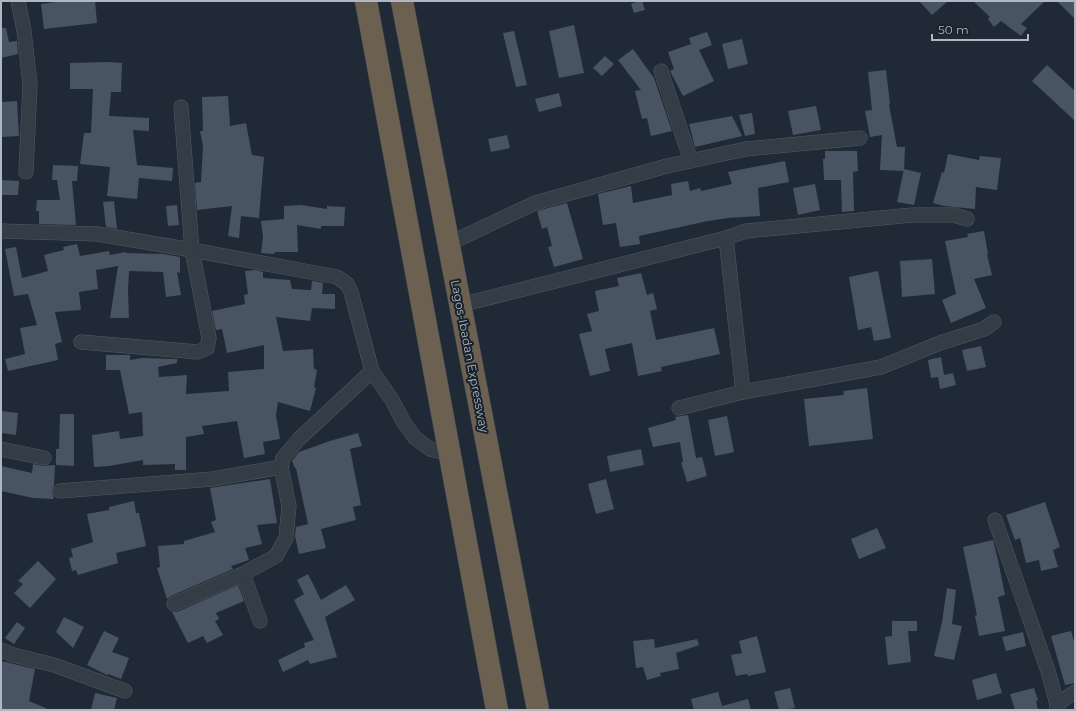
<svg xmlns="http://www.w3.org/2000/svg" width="1076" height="711" viewBox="0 0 1076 711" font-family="Montserrat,sans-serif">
<rect width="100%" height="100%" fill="#202a36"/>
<g fill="#485462">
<path d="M63 1H95L97 23 44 29 41 4Z"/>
<path d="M639 1H642L645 10 634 13 631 4Z"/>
<path d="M919 1H948L932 15Z"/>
<path d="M973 1H1045L1021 24 1027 28 1021 36 1001 21 994 27 988 19 990 17Z"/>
<path d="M1057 1H1075V19Z"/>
<path d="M574 25 584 73 559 78 549 31Z"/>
<path d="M1 28H6L9 42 17 41 18 54 1 58Z"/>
<path d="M514 31 527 85 516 87 503 33Z"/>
<path d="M707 32 712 45 699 50 714 81 683 96 670 71 674 69 668 52 691 44 689 38Z"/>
<path d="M742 39 748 64 728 69 722 44Z"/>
<path d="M633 49 654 78 672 131 651 136 647 118 642 119 635 91 641 90 618 60Z"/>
<path d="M605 56 614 64 602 76 593 68Z"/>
<path d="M109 62 122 63 121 92H111L109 116 149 118V131L133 130 137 165 173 168 172 181 139 178 137 199 107 196 110 167 80 164 84 133H91L93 89H70V63Z"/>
<path d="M1047 65 1075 91V121L1032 81Z"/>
<path d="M886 70 890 104 889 105 897 147H905L904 171 880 170 882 135 870 137 865 111 872 110 868 72Z"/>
<path d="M559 93 562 106 539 112 535 99Z"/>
<path d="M228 96 230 126 246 123 252 155 264 157 259 218 241 216 239 238 228 236 232 206 197 210 195 183 201 182 203 146 200 131H203L202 97Z"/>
<path d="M17 101 19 136 1 137V102Z"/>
<path d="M816 106 821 130 793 135 788 111Z"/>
<path d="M752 113 755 134 745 136 739 115Z"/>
<path d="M732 116 742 136 695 147 689 124Z"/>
<path d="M507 135 510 148 491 152 488 139Z"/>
<path d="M825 151H857L858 171 853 172 854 211 842 212 841 180H824L823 159H825Z"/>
<path d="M948 154 979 160 980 156 1001 158 997 190 976 187 975 209 944 206 933 203 942 172 944 173Z"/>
<path d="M785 161 789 182 758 188 760 216 728 218 708 221 639 236 640 244 620 247 616 223 603 225 598 194 631 186 633 203 672 195 671 184 688 181 690 191 700 188 701 191 732 184 728 172Z"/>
<path d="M53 165 78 166 77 181H72L76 225 39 224V211H36L37 200H60L57 180H52Z"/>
<path d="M904 169 921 173 914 205 897 202Z"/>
<path d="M1 180 19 181 18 195H1Z"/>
<path d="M815 184 820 210 798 215 793 188Z"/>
<path d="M114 201 117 229 106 227 103 202Z"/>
<path d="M567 203 583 259 554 267 548 247 552 246 547 227 542 229 537 211Z"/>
<path d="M177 205 179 225 168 226 166 206Z"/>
<path d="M301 205 327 209V206L345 207 344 226H321V229L297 225 298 252H275L274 254 261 253 263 237 261 221 284 219V206Z"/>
<path d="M984 231 988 254 987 255 992 275 974 279 986 308 951 323 942 300 956 294 945 241 968 237 967 234Z"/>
<path d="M77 244 80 256 109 251 110 255 126 252V253L163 254 180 257V273L177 272 181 295 166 297 163 272 129 271 128 290 129 318H110L118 266 96 270 98 289 79 292 81 310 55 312 62 342 55 344 58 360 8 371 5 359 25 354 20 328 37 325 28 294 14 296 5 249 16 247 22 278 48 271 44 255 64 250 63 247Z"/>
<path d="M932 259 935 294 902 297 900 261Z"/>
<path d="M255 270 263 272V278L290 280 292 289 311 290 312 281H313L323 283 322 294H335V309L312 308 310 321 276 317 283 351 313 349 314 369 317 370 314 387 316 388 310 411 278 402 276 415 280 439 263 442 265 454 244 458 237 421 202 426 204 434 186 437V470H175V464L143 465V460L109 466 94 467 92 435 119 431 120 439 143 436 142 412 129 414 120 370H106V355H130V360L142 358 177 359V363L158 367 159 377 187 375 186 394 229 391 228 372 264 369V345L227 353 222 329 216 330 212 311 245 304 244 295 248 294 245 271Z"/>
<path d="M878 271 891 338 874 341 871 327 858 330 849 277Z"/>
<path d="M641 273 647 295 653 293 657 309 650 311 656 340 714 328 720 354 661 367 662 371 638 376 632 343 605 349 610 371 590 376 579 334 592 331 587 314 599 311 595 291 619 286 617 278Z"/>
<path d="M981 346 986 367 967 371 962 350Z"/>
<path d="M941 357 944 375 953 373 956 385 940 389 938 377 931 378 928 360Z"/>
<path d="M867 388 873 439 809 446 804 399 844 395 843 391Z"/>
<path d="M1 411 18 413 16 435 1 433Z"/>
<path d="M60 414H74V466L56 465V449H59Z"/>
<path d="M688 415 696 458 702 457 707 476 687 482 681 462H683L680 442 653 447 648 428 676 420 675 417Z"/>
<path d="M727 416 734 452 715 456 708 420Z"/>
<path d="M358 433 362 446 350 449 361 505 353 507 356 520 321 529 326 548 299 554 295 536 296 527 308 524 296 468H295L292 461 299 452 330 441Z"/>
<path d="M641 449 644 465 610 472 607 456Z"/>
<path d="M33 464 43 466 55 465 54 485 52 491 54 499 33 498 1 491V466L32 473Z"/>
<path d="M270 479 277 523 257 525 262 544 245 548 249 560 231 566 233 569 171 596 167 599 157 568 160 567 158 546 184 544V541L215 532 211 522 216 520 210 488Z"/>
<path d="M606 479 614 509 596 514 588 484Z"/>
<path d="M134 501 136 513H139L146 546 116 553 118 563 78 575 76 570 72 571 69 558 73 557 71 549 93 542 87 514 109 510V507Z"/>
<path d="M1045 502 1060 547 1053 550 1058 567 1041 571 1039 560 1026 563 1020 538 1015 540 1006 515Z"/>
<path d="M877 528 886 548 859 559 851 539Z"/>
<path d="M993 540 998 560 1005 595 998 597 1005 631 979 636 975 616 977 615 963 547Z"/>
<path d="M38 561 56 579 30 608 14 593 23 584 18 581Z"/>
<path d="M308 574 321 600 346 585 355 600 325 617 337 657 310 664 308 660 283 672 278 660 305 647 304 643 314 640 294 600 304 594 297 580Z"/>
<path d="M238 585 244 601 216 613 219 619 215 621 223 635 207 643 203 636 188 643 172 612H177Z"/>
<path d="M947 588 956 590 952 624 962 626 954 660 934 656 942 622Z"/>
<path d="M64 617 84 627 73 648 56 632Z"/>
<path d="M892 621H917V631H908L911 662 888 665 885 637 892 636Z"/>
<path d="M17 622 25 628 14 644 5 638Z"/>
<path d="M104 631 119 638 112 652 129 658 121 679 108 674 107 675 87 665Z"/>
<path d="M1071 631 1075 645V683L1065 685 1051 636Z"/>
<path d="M1023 632 1026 646 1006 651 1002 637Z"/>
<path d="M757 636 766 672 748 676 747 674 736 676 731 655 742 653 739 641Z"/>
<path d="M654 639 655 648 697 639 699 645 676 653 679 669 660 673 661 676 647 680 643 667 636 668 633 641Z"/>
<path d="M1 661 35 669 29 701 50 710H1Z"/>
<path d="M996 673 1002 693 977 700 972 680Z"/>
<path d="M790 688 795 708 779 710 774 692Z"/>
<path d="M1034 688 1038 700 1036 701 1038 710H1015L1010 694Z"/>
<path d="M718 692 722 706 748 699 751 710H694L691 699Z"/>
<path d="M95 693 117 698 114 710H91Z"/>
</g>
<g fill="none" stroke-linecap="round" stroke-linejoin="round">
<g stroke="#515a64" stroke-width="15">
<g id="street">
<path d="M18 1 24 31 30 84 26 172"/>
<path d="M661 71 691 161"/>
<path d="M1 231 97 234 192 250 337 277 347 284 351 292 372 371 392 400 403 421 415 438 430 449 450 454"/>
<path d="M726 238 743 392"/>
<path d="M448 244 535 203 667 166 746 149 860 138"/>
<path d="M460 305 726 238 746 231 912 215H954L967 219"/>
<path d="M81 342 198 352 207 348 209 338 192 250 181 107"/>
<path d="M679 408 743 392 881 367 940 343 984 329 994 322"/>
<path d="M1 449 44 458"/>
<path d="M60 491 213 479 281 467"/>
<path d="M995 520 1048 671 1057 704V710"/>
<path d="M243 574 260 621"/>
<path d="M174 604 243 574 276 556 286 538 289 506 281 467 283 458 299 439 372 371"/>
<path d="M1 650 13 655 54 665 125 691"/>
<path d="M1057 704 1075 692"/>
</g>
</g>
<g stroke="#3e4751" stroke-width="23">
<g id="highway">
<path d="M366 1C410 237 454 473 497 710"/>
<path d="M402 1 538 710"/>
</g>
</g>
<use href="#street" stroke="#343c46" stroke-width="14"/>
<use href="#highway" stroke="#6c6051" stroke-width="22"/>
</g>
<g text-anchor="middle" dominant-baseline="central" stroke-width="4" stroke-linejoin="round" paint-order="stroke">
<g font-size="12" fill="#aeb7c3" stroke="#19212b">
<text transform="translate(470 356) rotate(79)">Lagos-Ibadan Expressway</text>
</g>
</g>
<rect width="1076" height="711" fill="none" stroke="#aeb7c3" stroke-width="4"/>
<path d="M932 34v6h96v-6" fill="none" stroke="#aeb7c3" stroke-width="2"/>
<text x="938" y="34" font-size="12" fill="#aeb7c3" stroke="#19212b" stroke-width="3" paint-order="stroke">50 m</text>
</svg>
